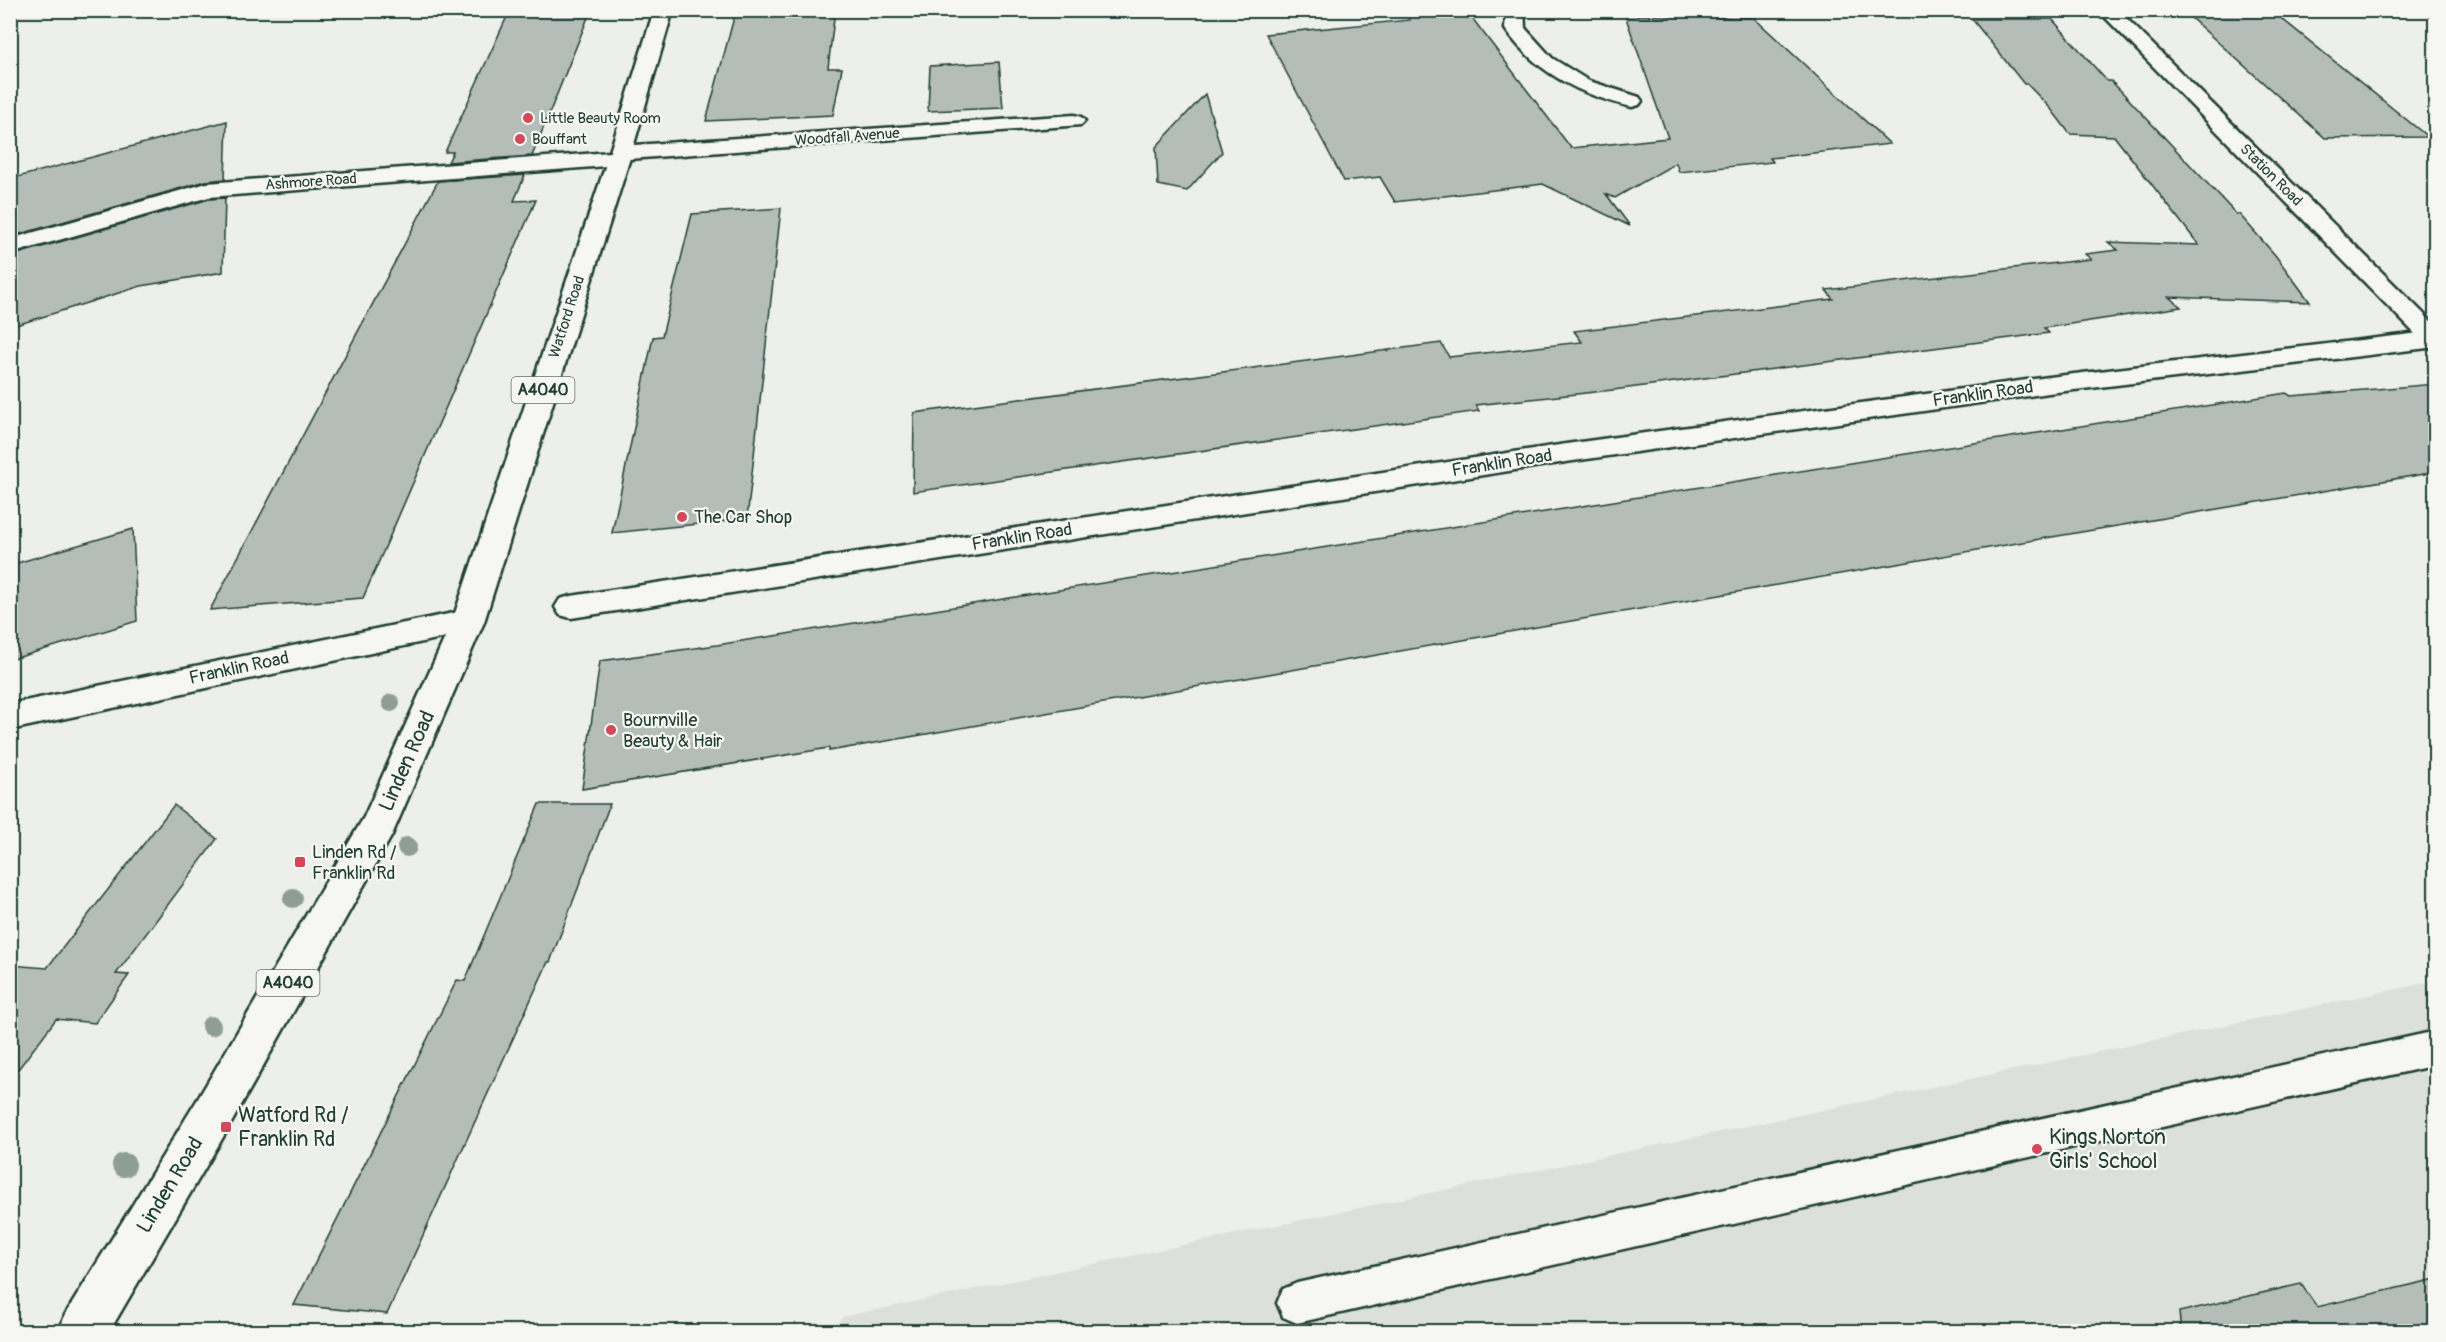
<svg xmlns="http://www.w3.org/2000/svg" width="2446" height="1342" viewBox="0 0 2446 1342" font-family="Pangolin,sans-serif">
<rect width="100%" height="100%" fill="#edefea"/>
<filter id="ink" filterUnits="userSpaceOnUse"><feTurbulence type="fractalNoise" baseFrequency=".0167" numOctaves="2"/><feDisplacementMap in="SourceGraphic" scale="12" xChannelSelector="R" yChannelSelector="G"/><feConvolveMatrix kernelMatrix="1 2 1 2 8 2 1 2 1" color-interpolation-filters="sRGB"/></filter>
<g filter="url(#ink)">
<path fill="#dce0db" d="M2435 981V1331L831 1332 842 1317Z"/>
<g fill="#b4bdb8" stroke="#1f3d34" stroke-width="1.5">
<path d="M510 10H591L532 156 448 162 453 152H445Z"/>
<path d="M736 10H835L828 68H842L833 115 706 121Z"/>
<path d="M1403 10H1466L1571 148 1668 138 1625 15 1754 18 1890 144 1770 158 1773 162 1679 172 1676 163 1615 198 1606 194 1630 226 1543 184 1395 202 1380 177 1344 181 1266 34 1410 20Z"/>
<path d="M2182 10H2271L2428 137 2325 138Z"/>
<path d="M1972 19H2052L2107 81H2111L2121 91 2236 214H2239L2275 255 2310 302 2169 297 2181 307 2044 328 2049 333 1613 390 1476 405 1479 411 913 492 914 413 1441 343 1449 357 1582 342 1574 331 1833 299 1826 290 2091 259 2085 254 2118 250 2108 242 2199 245 2114 136 2070 134 2051 109 2027 84H2024Z"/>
<path d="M999 62 1003 108 928 111 930 66Z"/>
<path d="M1205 94 1222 152 1187 191 1158 185 1156 147Z"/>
<path d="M227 121 225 179 206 181 10 237V179Z"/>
<path d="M525 175 514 201 536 200 363 598 210 610 438 181Z"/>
<path d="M225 198 223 272 141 286 10 327V256L209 199Z"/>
<path d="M781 208 747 519 612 533 653 337 662 336 692 214Z"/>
<path d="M2436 384V472L2040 539 829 751V748L582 789 600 661 717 645 2286 393 2291 396Z"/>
<path d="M133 529 137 621 10 660V565Z"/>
<path d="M539 804H610L550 962H548L387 1314 294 1305 457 980 465 981Z"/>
<path d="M174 805 217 839 116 974 129 975 95 1023 56 1019 10 1080V965L47 968Z"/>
<path d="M2436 1279V1332H2181L2179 1312 2301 1284 2317 1307Z"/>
</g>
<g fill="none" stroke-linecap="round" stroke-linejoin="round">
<g stroke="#1f3d34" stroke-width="5">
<path id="service" d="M2436 1031V1065L1297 1323 1283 1317 1277 1303 1283 1289 1297 1283Z"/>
</g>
<g stroke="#1f3d34" stroke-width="5">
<g id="minor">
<path d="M1506 10H1524L1525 28 1552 58 1589 81 1639 97 1642 101 1639 105 1632 107C1581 95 1536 73 1505 29Z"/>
<path d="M2098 10H2118L2436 326V346L2425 344Z"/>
<path d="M1074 115 1081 117 1085 121 1081 125 629 159 627 163 619 165 209 197 10 254V239L207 183 610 152 612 148 620 146Z"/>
</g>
</g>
<g stroke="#1f3d34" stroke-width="5">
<g id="tertiary">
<path d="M2436 331V347L2049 393 1566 462 571 618 560 615 555 607 560 599 571 596 1566 444 2049 377Z"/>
<path d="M468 610 479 614 484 622 479 630 10 730V704Z"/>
</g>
</g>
<g stroke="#1f3d34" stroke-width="5">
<path id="trunk" d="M654 10H673L630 158 484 622 392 835 229 1127 109 1332H59L65 1315 199 1097 364 817 452 622 608 158Z"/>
</g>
<use href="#service" fill="#f6f6f2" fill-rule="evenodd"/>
<use href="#minor" fill="#f6f6f2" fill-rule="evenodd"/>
<use href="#tertiary" fill="#f6f6f2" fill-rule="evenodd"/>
<use href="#trunk" fill="#f6f6f2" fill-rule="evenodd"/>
</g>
<g fill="#8e9e96">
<circle cx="391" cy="703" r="9"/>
<circle cx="407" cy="847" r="10"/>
<circle cx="293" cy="898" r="10"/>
<circle cx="211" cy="1026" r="10"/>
<circle cx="124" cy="1165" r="12"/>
</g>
</g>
<g fill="#d1495b" stroke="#f6f6f2" stroke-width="2">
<circle cx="528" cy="118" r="6"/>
<circle cx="520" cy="139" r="6"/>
<circle cx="682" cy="517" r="6"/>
<circle cx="611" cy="730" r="6"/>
<rect x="294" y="856" width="12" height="12" rx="3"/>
<rect x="220" y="1121" width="12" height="12" rx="3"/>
<circle cx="2037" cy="1149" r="6"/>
</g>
<g text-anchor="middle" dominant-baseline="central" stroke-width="4.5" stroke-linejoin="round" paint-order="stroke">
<g font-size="15" fill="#1f3d34" stroke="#f6f6f2" text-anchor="start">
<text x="540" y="118">Little Beauty Room</text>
<text x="532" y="139">Bouffant</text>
</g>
<g font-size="15" fill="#1f3d34" stroke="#f6f6f2">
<text transform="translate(847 137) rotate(-4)">Woodfall Avenue</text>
<text transform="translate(2271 175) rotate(45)">Station Road</text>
<text transform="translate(311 182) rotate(-4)">Ashmore Road</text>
<text transform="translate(567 317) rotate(-72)">Watford Road</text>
</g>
<g fill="#f6f6f2" stroke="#60746d" stroke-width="1.5">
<rect x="511.5" y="377" width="63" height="26" rx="4.5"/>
<rect x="256.5" y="970" width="63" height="26" rx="4.5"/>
</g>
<g font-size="16" font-weight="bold" fill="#1f3d34">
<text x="543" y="390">A4040</text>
<text x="288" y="983">A4040</text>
</g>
<g font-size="18" fill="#1f3d34" stroke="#f6f6f2">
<text transform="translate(1983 394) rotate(-8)">Franklin Road</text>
<text transform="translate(1502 463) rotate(-9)">Franklin Road</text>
<text transform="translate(1022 537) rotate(-9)">Franklin Road</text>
<text transform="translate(239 668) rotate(-12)">Franklin Road</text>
</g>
<g font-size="18" fill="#1f3d34" stroke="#f6f6f2" text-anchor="start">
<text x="694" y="517">The Car Shop</text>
<text x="623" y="720">Bournville<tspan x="623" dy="21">Beauty &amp; Hair</tspan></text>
<text x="312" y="852">Linden Rd /<tspan x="312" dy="21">Franklin Rd</tspan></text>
</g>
<g font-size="21" fill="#1f3d34" stroke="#f6f6f2">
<text transform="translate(407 761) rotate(-66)">Linden Road</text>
<text transform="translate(170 1185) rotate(-59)">Linden Road</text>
</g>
<g font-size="21" fill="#1f3d34" stroke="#f6f6f2" text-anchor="start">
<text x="238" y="1115">Watford Rd /<tspan x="238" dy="24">Franklin Rd</tspan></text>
<text x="2049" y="1137">Kings Norton<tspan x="2049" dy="24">Girls' School</tspan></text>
</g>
</g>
<rect width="2446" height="1342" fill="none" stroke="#f6f6f2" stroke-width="36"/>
<rect x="18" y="18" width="2410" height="1306" fill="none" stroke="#1f3d34" stroke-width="2" filter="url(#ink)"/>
</svg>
